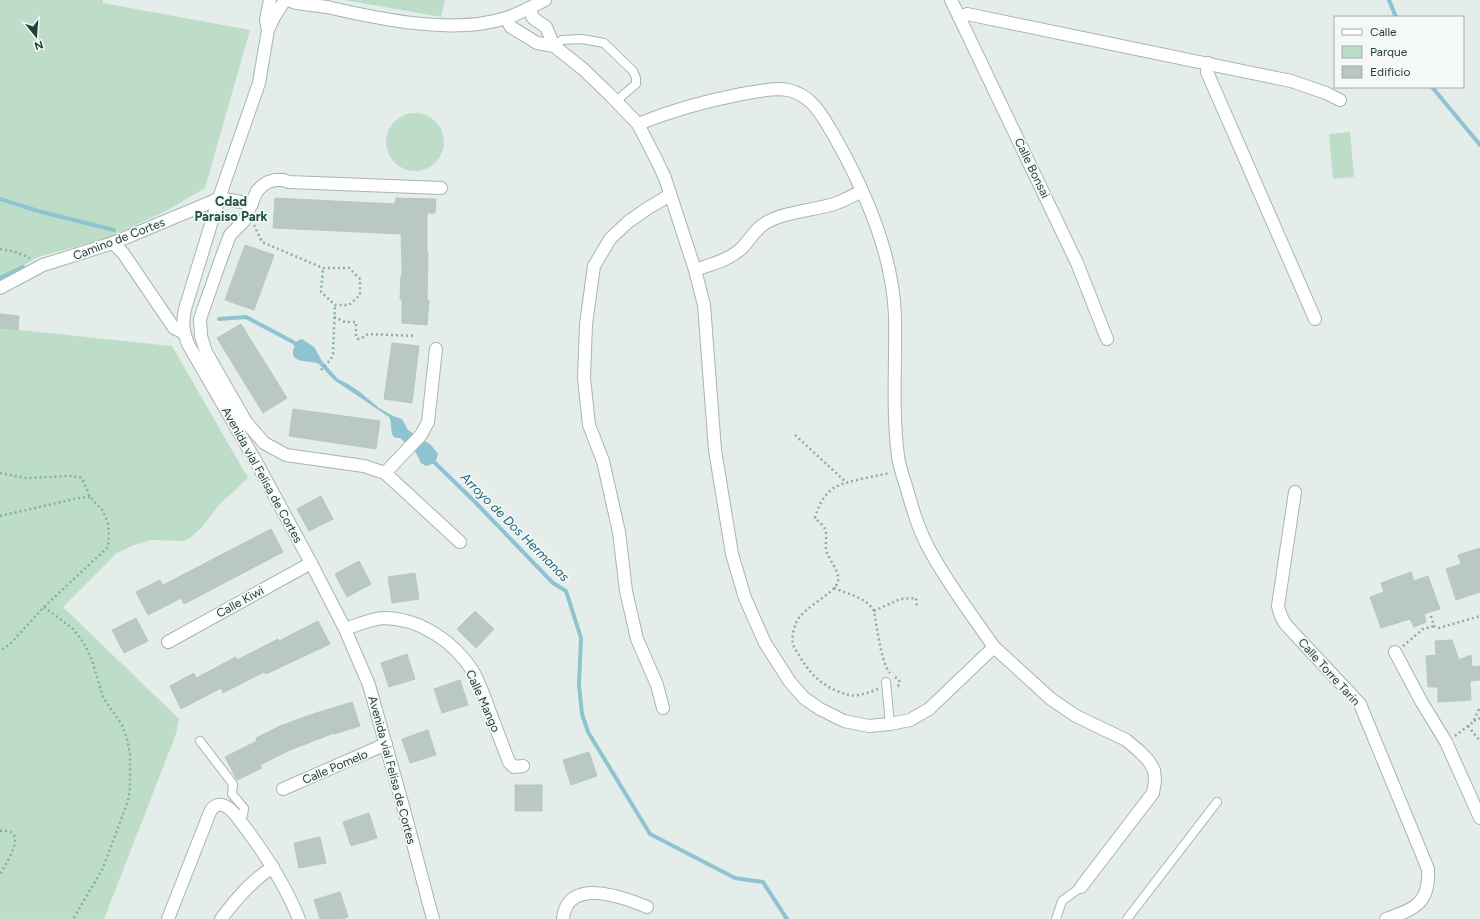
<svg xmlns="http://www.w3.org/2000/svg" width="1480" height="919" viewBox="0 0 1480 919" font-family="Figtree,sans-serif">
<rect width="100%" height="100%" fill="#e4ede9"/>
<g fill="#beddc8">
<path d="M0 0H103V3L250 30 205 188 168 210 108 238 38 257 0 279Z"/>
<path d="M344 0H445L441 17Z"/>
<circle cx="415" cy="142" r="29"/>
<path d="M1350 132 1354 177 1333 179 1329 134Z"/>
<path d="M0 328 172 346 248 478 219 505 203 526 190 538 184 541 151 540 134 545 117 553 63 607 179 719 176 734 104 919H0Z"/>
</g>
<path fill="#8ec3d0" d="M302 339 314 347 322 361 338 379 348 384 360 392 379 408 393 416 402 419 408 430 431 445 438 454 435 463 426 466 421 463 415 451 400 438C387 439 394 425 389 417L334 380 319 364C309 359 283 366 297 341Z"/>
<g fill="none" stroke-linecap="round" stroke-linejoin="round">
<g stroke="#8ec3d0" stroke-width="4">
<path d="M1389 0 1396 17"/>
<path d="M1432 87 1480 145"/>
<path d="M0 199 38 211 114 230"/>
<path d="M0 278 23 267"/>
<path d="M219 319 246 317 293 342 298 346"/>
<path d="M432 460 474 501 553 583 566 591 581 638 579 685 582 714 588 732 650 834 735 878 763 882 787 919"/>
</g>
</g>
<g fill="#b9c8c3" stroke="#b6c7c1">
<path d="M275 198 395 204 396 198 436 199 435 213H427V253H428L427 300H429L427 325 402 323V299H400L401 276H402V265L401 234 273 228Z"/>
<path d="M245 245 274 255 254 310 225 300Z"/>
<path d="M0 314 19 316 18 330 0 328Z"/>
<path d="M241 324 287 398 263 413 217 338Z"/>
<path d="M392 343 419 346 412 403 384 399Z"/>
<path d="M293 409 380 421 376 449 289 436Z"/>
<path d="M321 496 333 519 309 531 297 509Z"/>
<path d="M271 529 283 552 184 604 181 598 148 615 136 592 160 580 163 585Z"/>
<path d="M1480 548V592L1456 600 1446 569 1461 564 1458 555Z"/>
<path d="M359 561 371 584 347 597 335 574Z"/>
<path d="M1411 572 1414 581 1428 576 1440 609 1424 614 1426 622 1414 627 1410 619 1381 628 1370 597 1384 592 1381 583Z"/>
<path d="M415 573 419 599 392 603 388 577Z"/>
<path d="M475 611 494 629 476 648 457 629Z"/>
<path d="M136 618 148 641 124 653 112 630Z"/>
<path d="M318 621 330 644 266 674 264 672 223 693 221 688 181 709 170 686 194 673 196 678 236 657 237 660 278 639 279 641Z"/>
<path d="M1452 640 1459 660 1471 655 1472 667 1480 666V680L1470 681 1471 700 1438 702V687H1428L1426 656 1436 655 1435 641Z"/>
<path d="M407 654 415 679 389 687 381 663Z"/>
<path d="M460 680 468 705 442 713 434 689Z"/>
<path d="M352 702 360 726 334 734V733L290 750 260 765 262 768 237 780 225 757 257 741 256 738 280 726 316 713Z"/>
<path d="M428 730 436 755 410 763 402 739Z"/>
<path d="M589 752 597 776 571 785 563 760Z"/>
<rect x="515" y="785" width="27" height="26"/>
<path d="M369 813 377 838 351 846 343 822Z"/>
<path d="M320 837 326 863 299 868 294 843Z"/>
<path d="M340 892 348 917 341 919H320L314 900Z"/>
</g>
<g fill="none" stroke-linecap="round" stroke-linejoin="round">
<g stroke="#a7b5b0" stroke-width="10">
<g id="service">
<path d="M554 46 562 40 582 39 604 43 633 71 636 78V84L616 101"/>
<path d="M886 682 890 724"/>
<path d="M200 741 233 784 232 794 244 808 243 815 239 819"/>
<path d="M1056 919 1062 901 1081 887"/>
<path d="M1127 919 1217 802"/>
</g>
</g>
<g stroke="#a7b5b0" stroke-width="14">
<g id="minor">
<path d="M951 0 1077 263 1107 339"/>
<path d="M327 7C379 19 454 35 506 18 519 14 533 6 545 0"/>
<path d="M529 8 533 18 546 27 554 46 583 69 610 95 638 124 657 161 665 178 695 270 704 305 715 450 732 554 745 598 765 643 790 682 804 698 820 709 844 721 869 726 890 724 910 720 929 709 994 647C972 615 947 583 928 547 918 528 912 507 906 486 903 476 899 466 898 456 892 410 896 363 895 316 893 256 866 193 837 141 825 121 814 95 788 90 773 87 756 92 742 94 705 101 673 110 638 124"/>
<path d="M959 17 967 14 1291 81 1326 93 1340 100"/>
<path d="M506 18 511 27 537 43 554 46"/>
<path d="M1208 63 1207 72 1315 319"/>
<path d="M441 188 289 182 283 180H275L268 182 262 186 257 191 244 221 230 235 221 259 200 319 201 336 206 352 246 422 264 443 286 455 364 466 385 473 460 542"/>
<path d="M252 204 219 198 185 309C182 322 183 331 188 344L259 467 311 563 345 629 369 685 403 806 433 919"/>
<path d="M113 243 123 253 174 328 184 333"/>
<path d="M695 270C712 264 730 260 743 247 750 239 755 230 764 224 784 211 814 211 837 203 845 200 854 195 862 191"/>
<path d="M385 473 421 435 428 422 436 349"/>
<path d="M1295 492 1278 606C1280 614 1282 621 1288 627L1360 704 1428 869C1430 903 1415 909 1386 919"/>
<path d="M345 629C357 625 371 619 383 618 420 618 455 642 474 673 480 684 484 696 488 707 495 725 502 744 509 762L514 767 523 766"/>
<path d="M168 642 311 563"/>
<path d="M994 647 1051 699 1076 716 1126 740 1138 750 1148 760 1154 770 1155 781 1153 793 1081 887"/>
<path d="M1395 652 1421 701 1446 742 1480 818"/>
<path d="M663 708 657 685 637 639 626 591 619 532 603 461 589 425 584 378 586 324 594 266 610 239 628 222 648 208 670 195"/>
<path d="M283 789 386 744"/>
<path d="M168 919 210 812C213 806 219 803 225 806 233 809 239 820 244 826 266 855 285 885 299 919"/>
<path d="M221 919C236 899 252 880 273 867"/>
<path d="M563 919C567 876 623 897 647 907"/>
</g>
</g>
<g stroke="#a7b5b0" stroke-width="14">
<g id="tertiary">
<path d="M288 0 296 3 327 7"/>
<path d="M267 26 266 19 270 0"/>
<path d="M0 288 43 265 113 243 211 202 219 198 259 83 268 30 274 17 285 0"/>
</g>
</g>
<g stroke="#85b0a4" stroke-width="2.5" stroke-dasharray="2 3" stroke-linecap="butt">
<path d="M254 225 262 242 323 268H349L360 279V295L349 305H335L321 292 323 268"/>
<path d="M0 249 16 252 30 258"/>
<path d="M334 317 345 322H356V336L358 339 362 338 368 334 416 336"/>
<path d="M321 370 331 359 333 354 335 305"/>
<path d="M795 435 847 483"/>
<path d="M0 473 26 478 72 476 82 478 90 497 103 511 108 523 109 536 108 547 44 607 12 642 0 651"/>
<path d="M0 516 79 498 90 497"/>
<path d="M834 588C848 594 867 598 874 611 877 626 881 663 890 673"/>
<path d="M44 607 72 628 84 643 92 660 103 697 122 725 127 739 130 753V788L128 801 102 870 73 919"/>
<path d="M874 611 900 599 916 598 917 607"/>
<path d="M1431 616 1434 626 1439 628 1480 616"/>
<path d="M1403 646 1423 629 1434 626"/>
<path d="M895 677 899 680 900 683 898 686 895 687"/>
<path d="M878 689C870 692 858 697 849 695 825 689 810 675 799 655 797 651 794 648 793 644 791 638 794 629 796 623 802 607 836 594 838 581 840 572 830 561 827 553 824 545 828 537 825 529 823 525 818 521 815 518 818 506 824 494 835 487 847 481 875 476 890 473"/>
<path d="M1474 721 1480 718"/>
<path d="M1468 726 1480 741"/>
<path d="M1455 736 1473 722 1480 707"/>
<path d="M0 831C30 828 7 862 0 874"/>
</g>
<use href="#service" stroke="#fff" stroke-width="8"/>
<use href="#minor" stroke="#fff" stroke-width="12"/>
<use href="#tertiary" stroke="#fff" stroke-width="12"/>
</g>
<g text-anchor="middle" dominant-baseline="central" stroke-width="3.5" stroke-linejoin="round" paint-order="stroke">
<g font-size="12" fill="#243e38" stroke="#f4f9f7">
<text transform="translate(1032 168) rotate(64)">Calle Bonsai</text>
<text transform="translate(119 239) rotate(-21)">Camino de Cortes</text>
<text transform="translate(262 475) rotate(61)">Avenida vial Felisa de Cortes</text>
<text transform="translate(240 602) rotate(-29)">Calle Kiwi</text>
<text transform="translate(1329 672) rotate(48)">Calle Torre Tarin</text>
<text transform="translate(483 701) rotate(66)">Calle Mango</text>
<text transform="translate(335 767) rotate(-23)">Calle Pomelo</text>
<text transform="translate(392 770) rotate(75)">Avenida vial Felisa de Cortes</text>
</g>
<g font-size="13" font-weight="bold" fill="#205047" stroke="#f4f9f7">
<text x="231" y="201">Cdad<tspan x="231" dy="15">Paraiso Park</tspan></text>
</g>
<g font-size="13" font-style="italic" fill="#1f6679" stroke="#f4f9f7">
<text transform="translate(515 527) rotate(45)">Arroyo de Dos Hermanas</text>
</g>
</g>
<rect x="1334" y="16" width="130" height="72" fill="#f4f9f7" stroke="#a1aeab"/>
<rect x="1342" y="29" width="20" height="6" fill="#ffffff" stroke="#a1aeab"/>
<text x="1370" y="36" font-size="12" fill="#243e38">Calle</text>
<rect x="1342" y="46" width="20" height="12" fill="#beddc8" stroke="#a1aeab"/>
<text x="1370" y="56" font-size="12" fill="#243e38">Parque</text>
<rect x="1342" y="66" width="20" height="12" fill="#b9c8c3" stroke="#a1aeab"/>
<text x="1370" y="76" font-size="12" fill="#243e38">Edificio</text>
<g transform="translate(36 36) rotate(163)" stroke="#f4f9f7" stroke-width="3" paint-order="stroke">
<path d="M0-3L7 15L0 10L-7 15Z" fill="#243e38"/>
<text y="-6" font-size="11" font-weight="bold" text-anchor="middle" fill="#243e38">N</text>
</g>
</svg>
